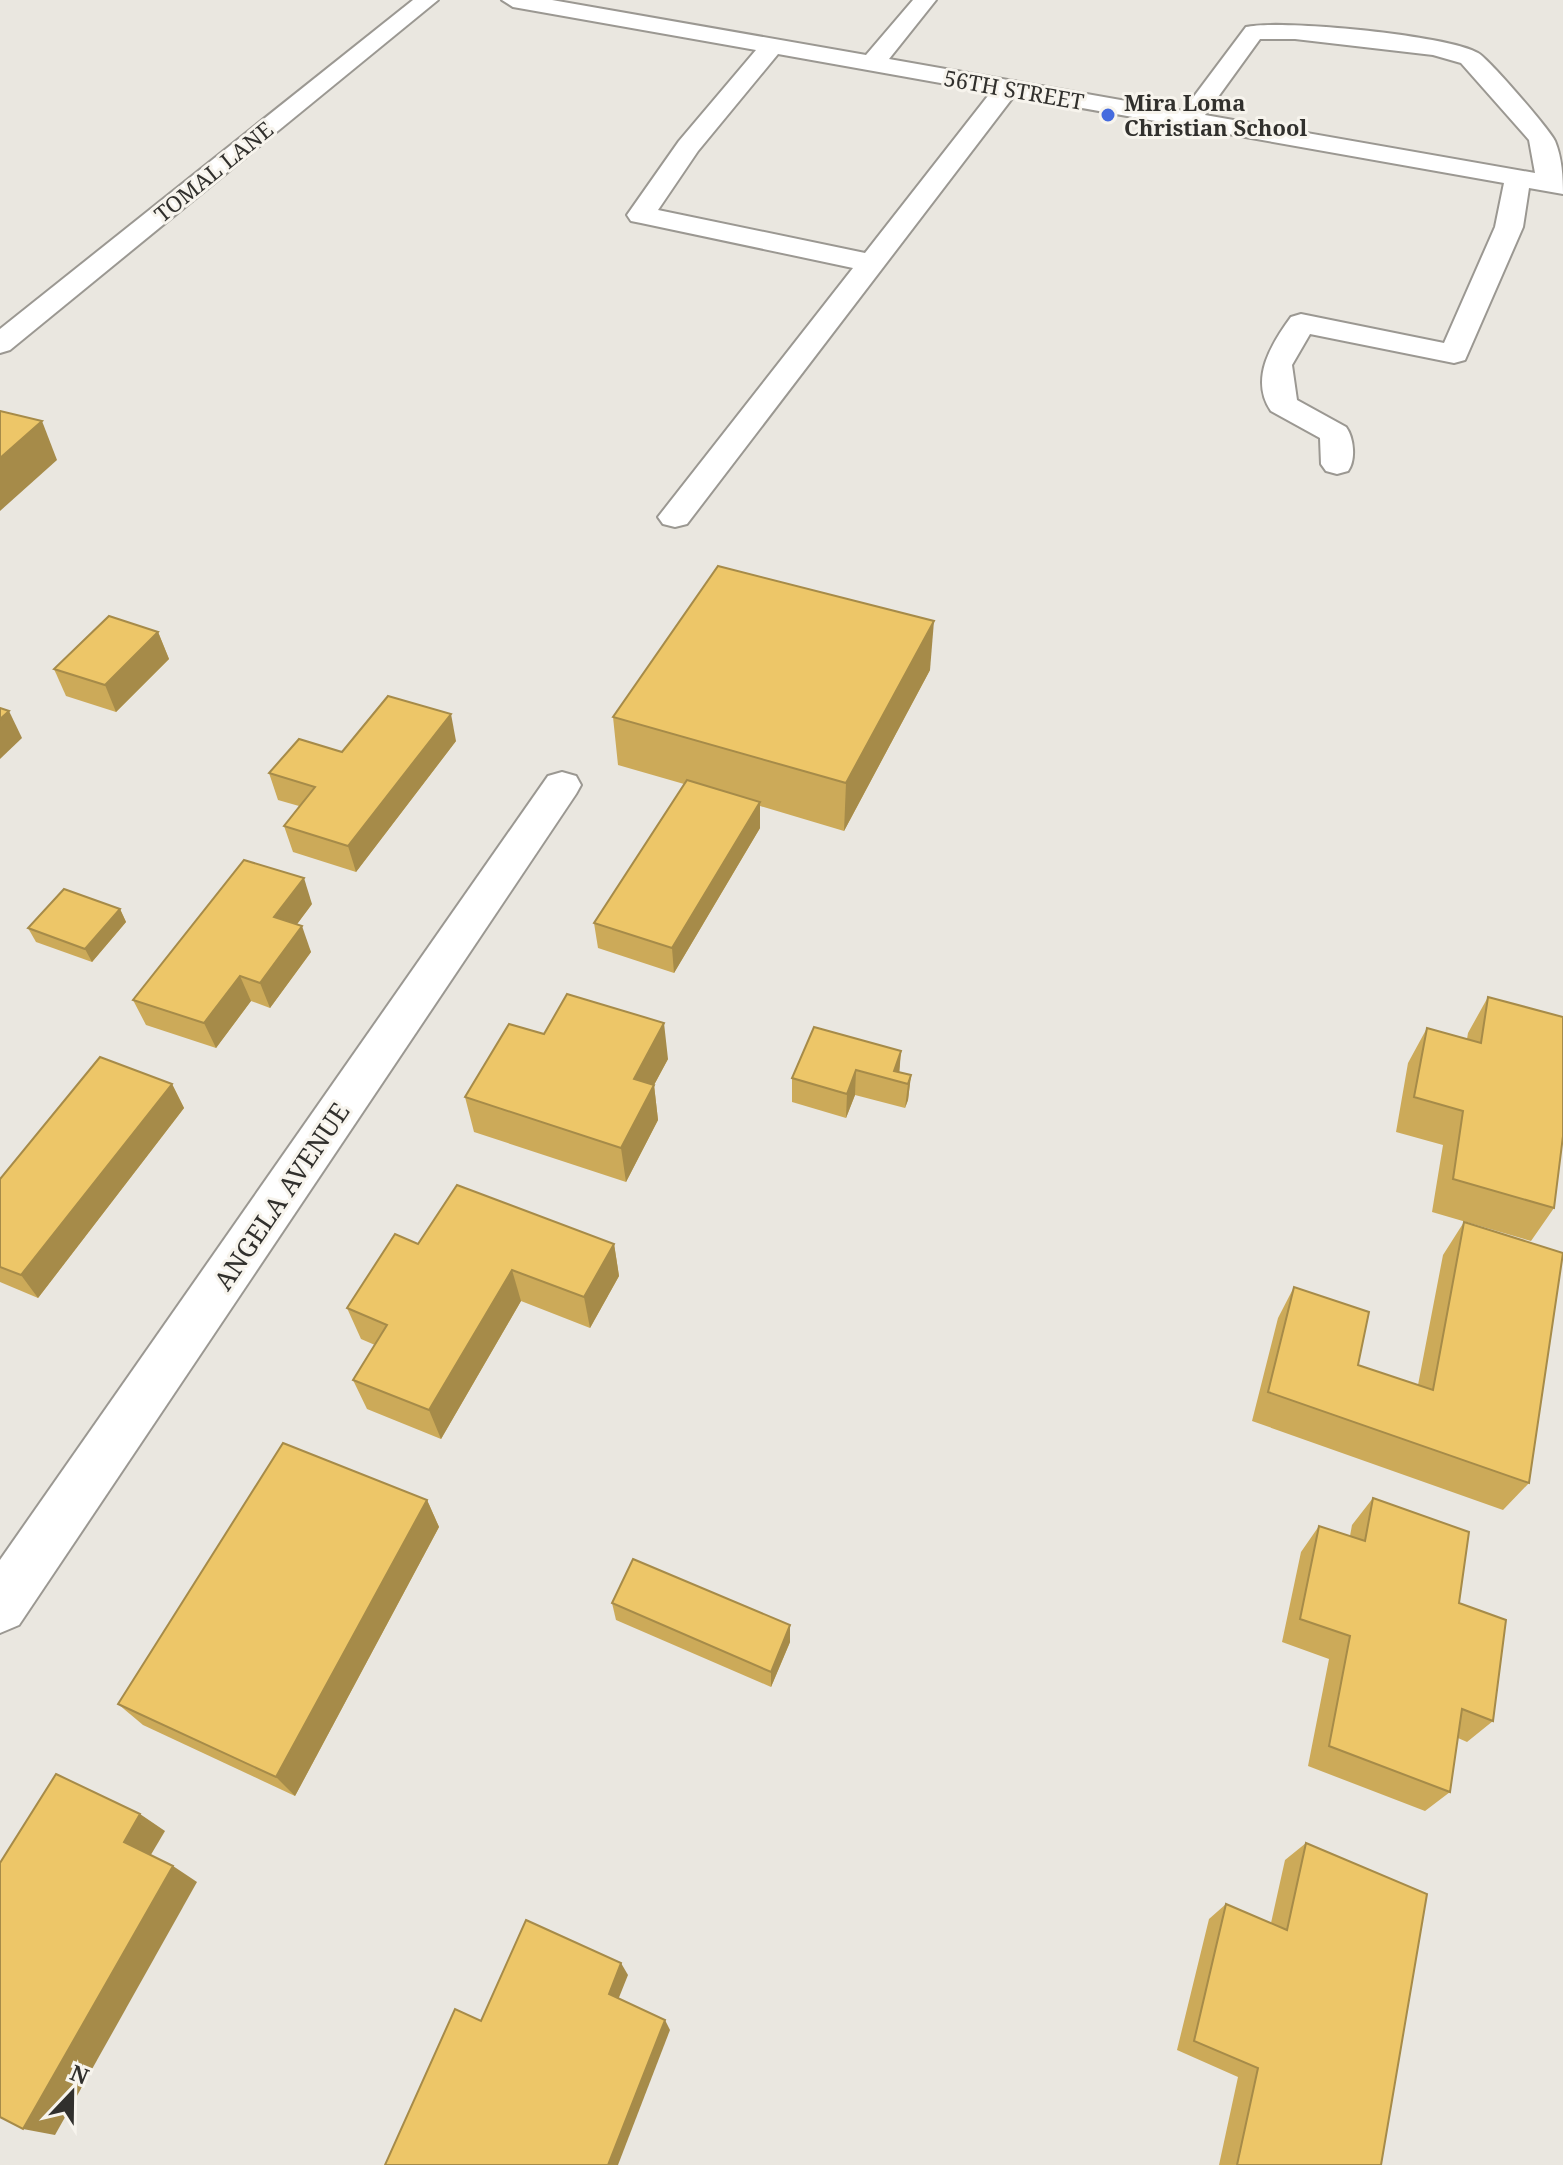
<svg xmlns="http://www.w3.org/2000/svg" width="1563" height="2165" viewBox="0 0 1563 2165" font-family="'Noto Serif',serif">
<rect width="100%" height="100%" fill="#eae7e0"/>
<g fill="none" stroke-linecap="round" stroke-linejoin="round">
<g stroke="#9b9892" stroke-width="4">
<g id="minor">
<path d="M413 0H438L10 350 0 353V329Z"/>
<path d="M502 0H552L866 55 913 0H936L889 59 1183 111 1246 27C1280 19 1448 35 1478 53 1488 58 1550 130 1555 141 1562 158 1563 177 1563 194L1529 188 1523 227 1465 360 1454 363 1310 334 1292 365 1297 400 1346 427C1354 438 1356 460 1348 471L1337 474 1326 471 1321 464 1320 438 1271 411C1249 379 1272 343 1291 317L1301 314 1444 343 1495 227 1504 183 1014 96 687 524 675 527 663 524 658 517 853 268 641 223 631 221 627 215 679 141 756 50 513 7ZM1260 39H1295L1433 55 1461 63 1529 140 1535 173 1205 115ZM778 54 991 92 865 253 658 210 698 151Z"/>
<path d="M562 772 576 776 581 785 576 794 19 1625 0 1633V1560L548 776Z"/>
</g>
</g>
<use href="#minor" fill="#fff" fill-rule="evenodd"/>
</g>
<g fill="#ccaa59">
<path d="M158 632 169 659 116 712 66 696 54 669Z"/>
<path d="M930 670 844 831 760 806V828L674 973 598 948 594 923 684 784 618 765 613 717Z"/>
<path d="M456 741 356 872 293 852 284 826 299 806 278 800 269 773 342 752Z"/>
<path d="M312 904 297 924 311 952 270 1008 251 1001 216 1048 146 1025 133 1000Z"/>
<path d="M120 909 126 922 92 962 36 942 28 928Z"/>
<path d="M1488 997 1554 1208 1531 1241 1432 1212 1443 1145 1396 1132 1408 1063 1427 1028 1467 1039 1468 1033Z"/>
<path d="M544 1034 668 1059 654 1085 658 1120 626 1182 474 1132 465 1097Z"/>
<path d="M901 1051 899 1072 911 1075 908 1100 905 1108 855 1095 846 1118 792 1102V1078Z"/>
<path d="M172 1084 184 1108 38 1298 0 1282V1179Z"/>
<path d="M1464 1222 1529 1483 1503 1510 1252 1421 1278 1318 1294 1287 1358 1365 1418 1385 1443 1255Z"/>
<path d="M418 1244H614L619 1276 590 1328 521 1301 441 1439 367 1409 353 1380 375 1345 361 1339 347 1308Z"/>
<path d="M1373 1498 1459 1603 1493 1721 1467 1742 1458 1738 1450 1792 1425 1811 1308 1766 1329 1659 1282 1642 1301 1552 1319 1526 1350 1536 1352 1525Z"/>
<path d="M427 1500 439 1527 295 1796 143 1725 118 1704Z"/>
<path d="M612 1603 790 1642 771 1687 616 1620Z"/>
<path d="M1306 1843 1381 2165H1219L1238 2077 1177 2050 1209 1919 1226 1904 1271 1923 1285 1860Z"/>
</g>
<g fill="#a68b49">
<path d="M42 421 57 460 0 511V458Z"/>
<path d="M934 621 930 670 844 831 846 783Z"/>
<path d="M158 632 169 659 116 712 105 685Z"/>
<path d="M9 711 22 738 0 759V719Z"/>
<path d="M451 714 456 741 356 872 348 846Z"/>
<path d="M760 802V828L674 973 672 948Z"/>
<path d="M304 878 312 904 283 943 274 917Z"/>
<path d="M120 909 126 922 92 962 85 949Z"/>
<path d="M302 926 311 952 270 1008 260 983Z"/>
<path d="M240 976 251 1001 216 1048 204 1023Z"/>
<path d="M664 1023 668 1059 641 1109 654 1085 658 1120 626 1182 621 1148 634 1079Z"/>
<path d="M901 1051 899 1076 894 1071Z"/>
<path d="M856 1070 855 1095 846 1118 847 1094Z"/>
<path d="M911 1075 908 1100 905 1108 908 1084Z"/>
<path d="M172 1084 184 1108 38 1298 21 1275Z"/>
<path d="M614 1244 619 1276 590 1328 584 1297Z"/>
<path d="M512 1270 521 1301 441 1439 429 1410Z"/>
<path d="M427 1500 439 1527 295 1796 276 1777Z"/>
<path d="M790 1625V1642L771 1687V1672Z"/>
<path d="M140 1814 165 1831 149 1858 124 1842Z"/>
<path d="M173 1866 197 1882 55 2135 23 2129Z"/>
<path d="M621 1963 628 1975 616 2005 609 1994Z"/>
<path d="M665 2020 670 2030 618 2165H608Z"/>
</g>
<g fill="#edc668" stroke="#a68b49" stroke-width="2">
<path d="M0 411 42 421 0 458Z"/>
<path d="M718 566 934 621 846 783 613 717Z"/>
<path d="M109 616 158 632 105 685 54 669Z"/>
<path d="M388 696 451 714 348 846 284 826 315 787 269 773 299 739 342 752Z"/>
<path d="M0 708 9 711 0 719Z"/>
<path d="M687 780 760 802 672 948 594 923Z"/>
<path d="M244 860 304 878 274 917 302 926 260 983 240 976 204 1023 133 1000Z"/>
<path d="M64 889 120 909 85 949 28 928Z"/>
<path d="M567 994 664 1023 634 1079 654 1085 621 1148 465 1097 509 1024 544 1034Z"/>
<path d="M1488 997 1563 1017V1136L1554 1208 1453 1179 1463 1111 1414 1097 1427 1028 1481 1043Z"/>
<path d="M814 1027 901 1051 894 1071 911 1075 908 1084 856 1070 847 1094 792 1078Z"/>
<path d="M100 1057 172 1084 21 1275 0 1267V1179Z"/>
<path d="M457 1185 614 1244 584 1297 512 1270 429 1410 353 1380 387 1325 347 1308 395 1234 418 1244Z"/>
<path d="M1464 1222 1563 1253 1529 1483 1268 1392 1294 1287 1369 1312 1358 1365 1433 1390Z"/>
<path d="M283 1443 427 1500 276 1777 118 1704Z"/>
<path d="M1373 1498 1469 1532 1459 1603 1506 1620 1493 1721 1462 1709 1450 1792 1329 1746 1350 1636 1300 1619 1319 1526 1365 1541Z"/>
<path d="M633 1559 790 1625 771 1672 612 1603Z"/>
<path d="M56 1774 140 1814 124 1842 173 1866 23 2129 0 2117V1863Z"/>
<path d="M1306 1843 1427 1894 1381 2165H1237L1258 2068 1194 2041 1226 1904 1287 1930Z"/>
<path d="M526 1920 621 1963 609 1994 665 2020 608 2165H385L455 2009 481 2021Z"/>
</g>
<circle fill="#456bde" stroke="#f7f4ed" stroke-width="3" cx="1108" cy="115" r="8"/>
<g text-anchor="middle" dominant-baseline="central" stroke-width="6" stroke-linejoin="round" paint-order="stroke">
<g font-size="22" fill="#31302d" stroke="#f7f4ed">
<text transform="translate(1014 89) rotate(10)">56TH STREET</text>
<text transform="translate(213 171) rotate(-39)">TOMAL LANE</text>
</g>
<g font-size="22" font-weight="bold" fill="#31302d" stroke="#f7f4ed" text-anchor="start">
<text x="1124" y="102">Mira Loma<tspan x="1124" dy="25">Christian School</tspan></text>
</g>
<g font-size="26" fill="#31302d" stroke="#f7f4ed">
<text transform="translate(281 1196) rotate(-56)">ANGELA AVENUE</text>
</g>
</g>
<g transform="translate(72 2093) rotate(22)" stroke="#f7f4ed" stroke-width="6" paint-order="stroke">
<path d="M0-6L14 30L0 20L-14 30Z" fill="#31302d"/>
<text y="-12" font-size="22" font-weight="bold" text-anchor="middle" fill="#31302d">N</text>
</g>
</svg>
